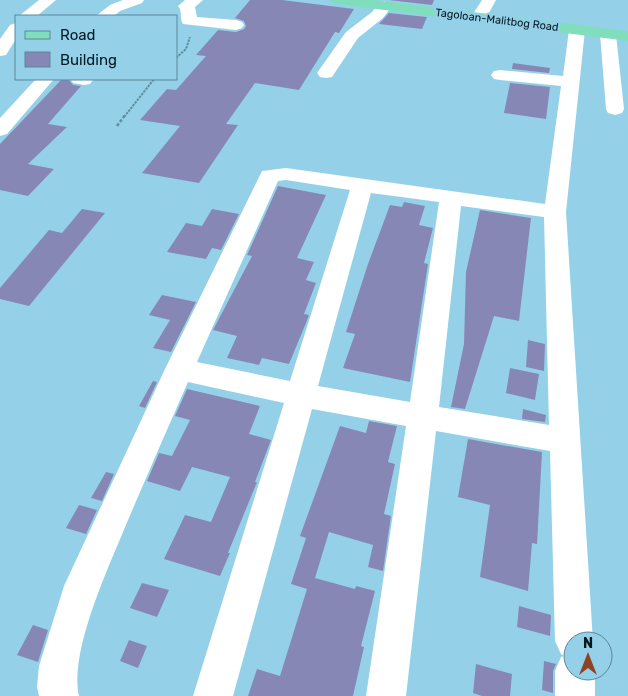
<svg xmlns="http://www.w3.org/2000/svg" width="628" height="696" viewBox="0 0 628 696" font-family="Rubik,sans-serif">
<rect width="100%" height="100%" fill="#94d1e8"/>
<g fill="#8787b6">
<path d="M250 0H282L354 9 339 33 335 32 299 90 255 83 226 124 238 125 199 183 142 173 180 126 140 120 167 89 176 90 206 56 196 55 218 30 236 32 244 29 246 26 244 21 235 18Z"/>
<path d="M389 0H434L432 5Z"/>
<path d="M389 13 427 17 422 29 379 24Z"/>
<path d="M513 63 550 68 549 73 512 69Z"/>
<path d="M62 79H68L73 85 81 86 48 124 67 127 28 164 54 169 28 196 0 190V144Z"/>
<path d="M510 83 550 87 546 119 504 113Z"/>
<path d="M278 186 326 195 297 258 314 262 306 280 316 283 304 314 309 315 306 323 289 364 262 358 259 365 227 358 237 336 213 330 252 256 247 255Z"/>
<path d="M404 202 425 206 419 225 433 228 424 263 428 264 410 382 343 368 355 334 346 332 368 264 390 205 402 207Z"/>
<path d="M82 209 105 213 29 306 0 299V288L49 230 62 233Z"/>
<path d="M212 209 239 214 221 250 212 248 206 259 167 252 186 223 202 226Z"/>
<path d="M480 210 531 218 519 321 494 316 465 409 451 407 464 344 466 272Z"/>
<path d="M162 295 196 302 171 352 153 348 170 320 149 315Z"/>
<path d="M528 340 545 344 544 371 526 367Z"/>
<path d="M510 368 539 374 535 400 506 393Z"/>
<path d="M153 381 157 382 145 408 139 406Z"/>
<path d="M187 389 260 406 249 434 271 440 255 482H257L228 553H230L220 576 164 559 185 515 211 522 230 477 192 467 180 491 147 481 159 453 172 456 190 420 175 416Z"/>
<path d="M523 409 546 415 545 422 522 419Z"/>
<path d="M369 421 397 426 388 462 395 464 384 514 391 516 383 571 368 567 373 545 329 532 315 578 355 589 356 586 375 591 361 646 364 647 353 696H248L257 669 280 676 307 589 291 584 306 538 300 536 340 426 366 433Z"/>
<path d="M468 439 542 452 537 544 532 543 528 591 480 577 490 505 458 497Z"/>
<path d="M106 472 114 474 102 501 91 498Z"/>
<path d="M79 505 97 510 86 534 66 528Z"/>
<path d="M142 583 169 590 157 617 130 608Z"/>
<path d="M519 606 551 615 550 636 517 627Z"/>
<path d="M33 625 48 630 38 662 17 655Z"/>
<path d="M129 640 147 646 138 668 120 661Z"/>
<path d="M544 661 556 664 553 671V693L542 690Z"/>
<path d="M476 664 512 674 510 696H482L473 693Z"/>
</g>
<g fill="none" stroke-linecap="round" stroke-linejoin="round">
<g stroke="#608fa1" stroke-width="2" stroke-dasharray="2.5 1" stroke-linecap="butt">
<path d="M176 58 186 49 190 37"/>
<path d="M124 117 154 79"/>
</g>
<path stroke="#608fa1" stroke-width="2.5" stroke-dasharray="3 2" stroke-linecap="butt" d="M117 126 125 115"/>
<g fill="#fff" fill-rule="evenodd">
<path d="M39 0H56L37 16H19Z"/>
<path d="M123 0H144L142 3 120 11 114 16H96L110 5Z"/>
<path d="M185 0H203L195 7 197 17 236 20 242 22 244 25 242 28 236 30 183 24C179 18 183 12 178 6Z"/>
<path d="M482 0H496L485 20H473L471 17Z"/>
<path d="M384 1 389 3 392 6 383 18 358 38 332 77 326 78 320 77 317 73 346 32 372 12 379 3Z"/>
<path d="M16 23V39L6 55 0 56V39L10 25Z"/>
<path d="M577 25 583 27 585 30 566 212 593 641H573V671H595V696H555V671L561 657 564 656 561 654 555 641 550 451 436 431 406 696H366L406 426 312 409 233 696H193L284 403 188 382C166 432 144 482 123 532 106 573 69 654 79 696H39L37 687 39 666 64 586 165 369 262 171 286 168 545 204 561 86 500 80 494 79 491 75 494 71 500 70 563 76 569 30 571 27ZM286 180 350 190 290 381 197 362 278 181ZM371 193 439 202 410 402 318 386ZM461 206 544 217 549 425 439 407Z"/>
<path d="M608 29 614 31 616 34 624 109 622 113 615 115 608 113 606 109 600 34 602 31Z"/>
<path d="M36 79H54L7 134 0 136V118Z"/>
<path d="M70 79H92L93 80 90 84 84 85 73 83Z"/>
</g>
<path fill="#81debd" fill-rule="evenodd" d="M330 0H374L628 31V41L337 4 332 3Z"/>
</g>
<g text-anchor="middle" dominant-baseline="central" stroke-width="4.5" stroke-linejoin="round" paint-order="stroke">
<g font-size="11" fill="#021922" stroke="#94d1e8">
<text transform="translate(497 20) rotate(7)">Tagoloan-Malitbog Road</text>
</g>
</g>
<rect x="15" y="15" width="162" height="65" fill="#94d1e8" stroke="#5a8799"/>
<rect x="25" y="31" width="25" height="8" fill="#81debd" stroke="#5a8799"/>
<text x="60" y="40" font-size="15" fill="#021922">Road</text>
<rect x="25" y="52" width="25" height="15" fill="#8787b6" stroke="#5a8799"/>
<text x="60" y="65" font-size="15" fill="#021922">Building</text>
<g transform="translate(588 656)"><circle r="24" fill="#94d1e8" stroke="#5a8799"/>
<path d="M0-4L9 19L0 12L-9 19Z" fill="#8c4424"/>
<text y="-8" font-size="14" font-weight="bold" text-anchor="middle" fill="#021922">N</text>
</g>
</svg>
